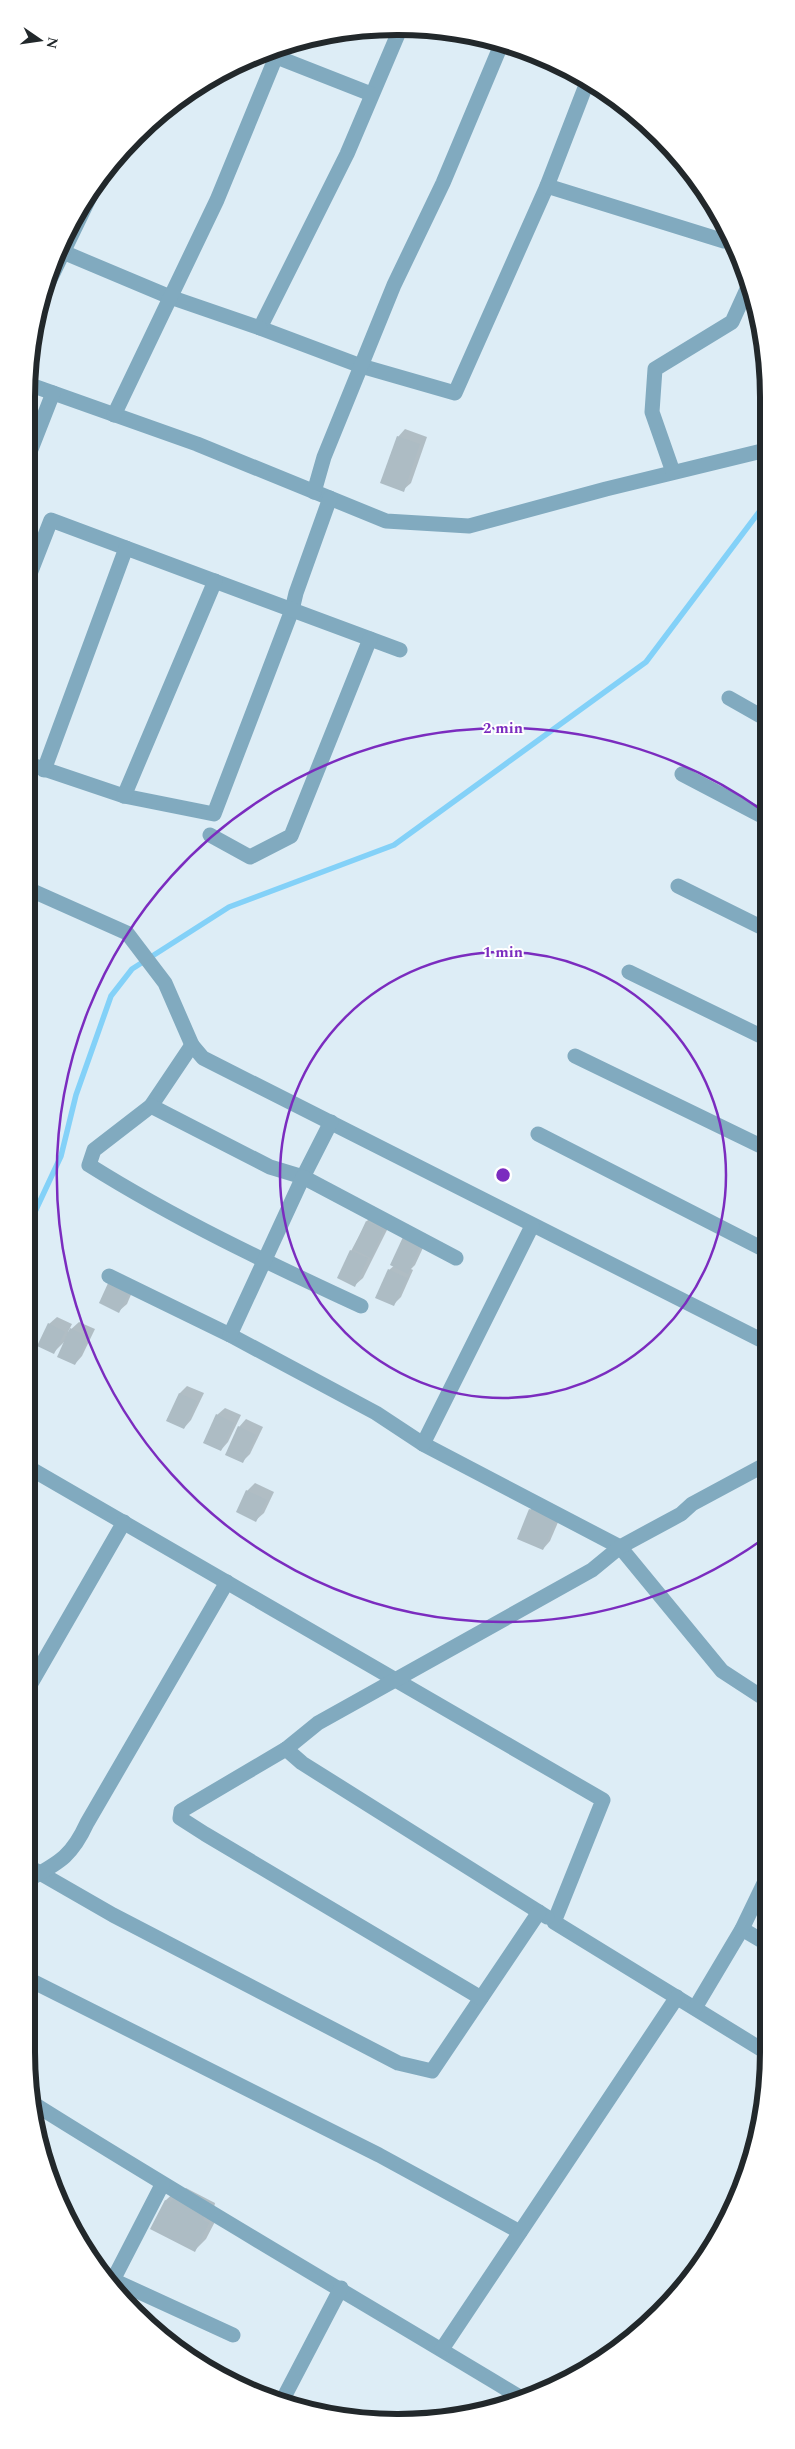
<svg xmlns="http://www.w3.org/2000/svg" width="795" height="2449" viewBox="0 0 795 2449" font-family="Spectral,serif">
<rect width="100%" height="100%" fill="#ddedf6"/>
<g fill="#0003">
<path d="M405 429 427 437 411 483 403 490 398 437Z"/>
<path d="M374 1214 391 1222 363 1278 355 1285 351 1251 367 1221Z"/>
<path d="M428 1237 415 1265 411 1269 413 1270 401 1297 393 1305 389 1270Z"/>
<path d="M136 1283 127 1304 119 1311 100 1302Z"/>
<path d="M57 1317 72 1324 68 1332 79 1322 95 1329 82 1356 75 1364 65 1341 53 1353 49 1324Z"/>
<path d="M187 1386 204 1393 191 1420 184 1428 167 1420 180 1393Z"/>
<path d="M225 1408 241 1415 228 1442 221 1450 217 1415Z"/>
<path d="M246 1419 263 1427 250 1454 243 1461 239 1427Z"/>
<path d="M255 1483 274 1492 264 1513 256 1520 247 1491Z"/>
<path d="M538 1502 562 1513 550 1541 543 1549 518 1538 530 1510Z"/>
<path d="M186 2188 215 2203 214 2208 220 2212 206 2239 195 2250 152 2229 166 2200 178 2189 183 2191Z"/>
</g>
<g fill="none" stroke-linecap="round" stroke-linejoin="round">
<path stroke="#83d1f8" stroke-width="5.5" d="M26 1231 61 1156 76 1095 111 996 132 969 229 907 394 845 646 662 762 508H766"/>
</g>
<g fill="#adbcc4">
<path d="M397 436 420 444 404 492 380 483Z"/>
<path d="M366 1221 384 1229 371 1258 353 1249Z"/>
<path d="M403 1237 421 1245 408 1274 390 1265Z"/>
<path d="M350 1250 368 1258 355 1287 337 1278Z"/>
<path d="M388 1269 407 1278 394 1306 375 1298Z"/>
<path d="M109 1281 130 1291 119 1313 99 1303Z"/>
<path d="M48 1323 65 1332 54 1354 37 1346Z"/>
<path d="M70 1328 88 1337 75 1365 57 1357Z"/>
<path d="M179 1393 197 1401 184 1429 166 1421Z"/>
<path d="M216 1414 234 1423 221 1451 203 1443Z"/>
<path d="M238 1426 256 1435 243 1463 225 1455Z"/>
<path d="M246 1490 267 1500 256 1522 236 1512Z"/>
<path d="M529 1509 556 1520 543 1550 517 1539Z"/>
<path d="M173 2199 204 2215 203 2220 209 2223 195 2252 150 2229 165 2200 171 2202Z"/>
</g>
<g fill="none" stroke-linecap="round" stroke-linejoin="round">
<g stroke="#81aabf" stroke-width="15">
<path d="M401 27 347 154 260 328 361 366 455 393 547 186 588 80"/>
<path d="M264 52 371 94"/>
<path d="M547 186 724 241"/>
<path d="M63 252 170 297 260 328"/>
<path d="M43 294 99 178"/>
<path d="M28 384 197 444 386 521 469 526 606 489 766 450"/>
<path d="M114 415 217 200 280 47"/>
<path d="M26 462 53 393"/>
<path d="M673 472 652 412 655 369 732 322 747 289"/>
<path d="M314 492 324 457 394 285 443 183 501 45"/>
<path d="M26 584 51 520 126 548"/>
<path d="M729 698 766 719"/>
<path d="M26 763 124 796 214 814 292 610 296 593 330 498"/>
<path d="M44 770 126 548 400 650"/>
<path d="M682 774 766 818"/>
<path d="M124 796 215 581"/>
<path d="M210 835 250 857 291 836 370 639"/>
<path d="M678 886 767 930"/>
<path d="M26 888 127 933 165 983 192 1045 203 1058 767 1343"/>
<path d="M629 972 767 1039"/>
<path d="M192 1045 151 1106 94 1150 89 1165C175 1219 268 1263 361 1306"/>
<path d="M575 1056 767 1149"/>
<path d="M151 1106 270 1167 303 1177 331 1122"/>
<path d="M538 1134 767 1251"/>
<path d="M26 1142 28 1143"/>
<path d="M109 1276 230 1335 376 1413 423 1444 620 1547 722 1671 768 1701"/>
<path d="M230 1335 303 1177 456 1258"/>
<path d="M423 1444 532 1226"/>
<path d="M26 1466 603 1800 554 1922 769 2054"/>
<path d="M26 1692 124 1522"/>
<path d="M286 1749 302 1763 547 1917"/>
<path d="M26 1865 113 1915 398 2063 432 2071 539 1912"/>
<path d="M26 1881C58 1863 71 1858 87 1823L227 1582"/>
<path d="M742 1929 769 1945"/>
<path d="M26 1978 379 2155 520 2232"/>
<path d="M481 1998 205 1834 180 1818 181 1811 286 1749 318 1723 592 1570 620 1547 681 1514 692 1504 768 1463"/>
<path d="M695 2008 742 1929 768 1875"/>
<path d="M31 2102C193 2204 359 2300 523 2399"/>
<path d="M106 2277 113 2280 162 2185"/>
<path d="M113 2280 233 2335"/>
<path d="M442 2349 677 1997"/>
<path d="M283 2399 341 2288"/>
</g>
</g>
<g fill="none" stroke="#7b2cbf" stroke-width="2.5">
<circle cx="503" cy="1175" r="223"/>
<path d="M766 1537A447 447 0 1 1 766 813"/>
</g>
<path d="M0 0H795V2449H0ZM397 35H398A362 362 0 0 1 760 397V2052A362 362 0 0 1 398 2414H397A362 362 0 0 1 35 2052V397A362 362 0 0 1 397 35Z" fill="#fff" fill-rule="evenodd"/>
<path fill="none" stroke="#22282b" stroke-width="6" d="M397 35H398A362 362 0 0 1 760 397V2052A362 362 0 0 1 398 2414H397A362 362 0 0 1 35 2052V397A362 362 0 0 1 397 35Z"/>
<circle cx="503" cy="1175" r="8" fill="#7b2cbf" stroke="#fff" stroke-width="2.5"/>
<g font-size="15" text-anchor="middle" font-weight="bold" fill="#7b2cbf" stroke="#fff" stroke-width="4" stroke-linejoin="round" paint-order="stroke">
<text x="503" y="733">2 min</text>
<text x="503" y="957">1 min</text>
</g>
<g transform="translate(40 40) rotate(103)" stroke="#ffffff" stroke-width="4" paint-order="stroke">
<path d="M0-4L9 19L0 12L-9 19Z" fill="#22282b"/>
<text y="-8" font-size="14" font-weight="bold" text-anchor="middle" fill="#22282b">N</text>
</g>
</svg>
